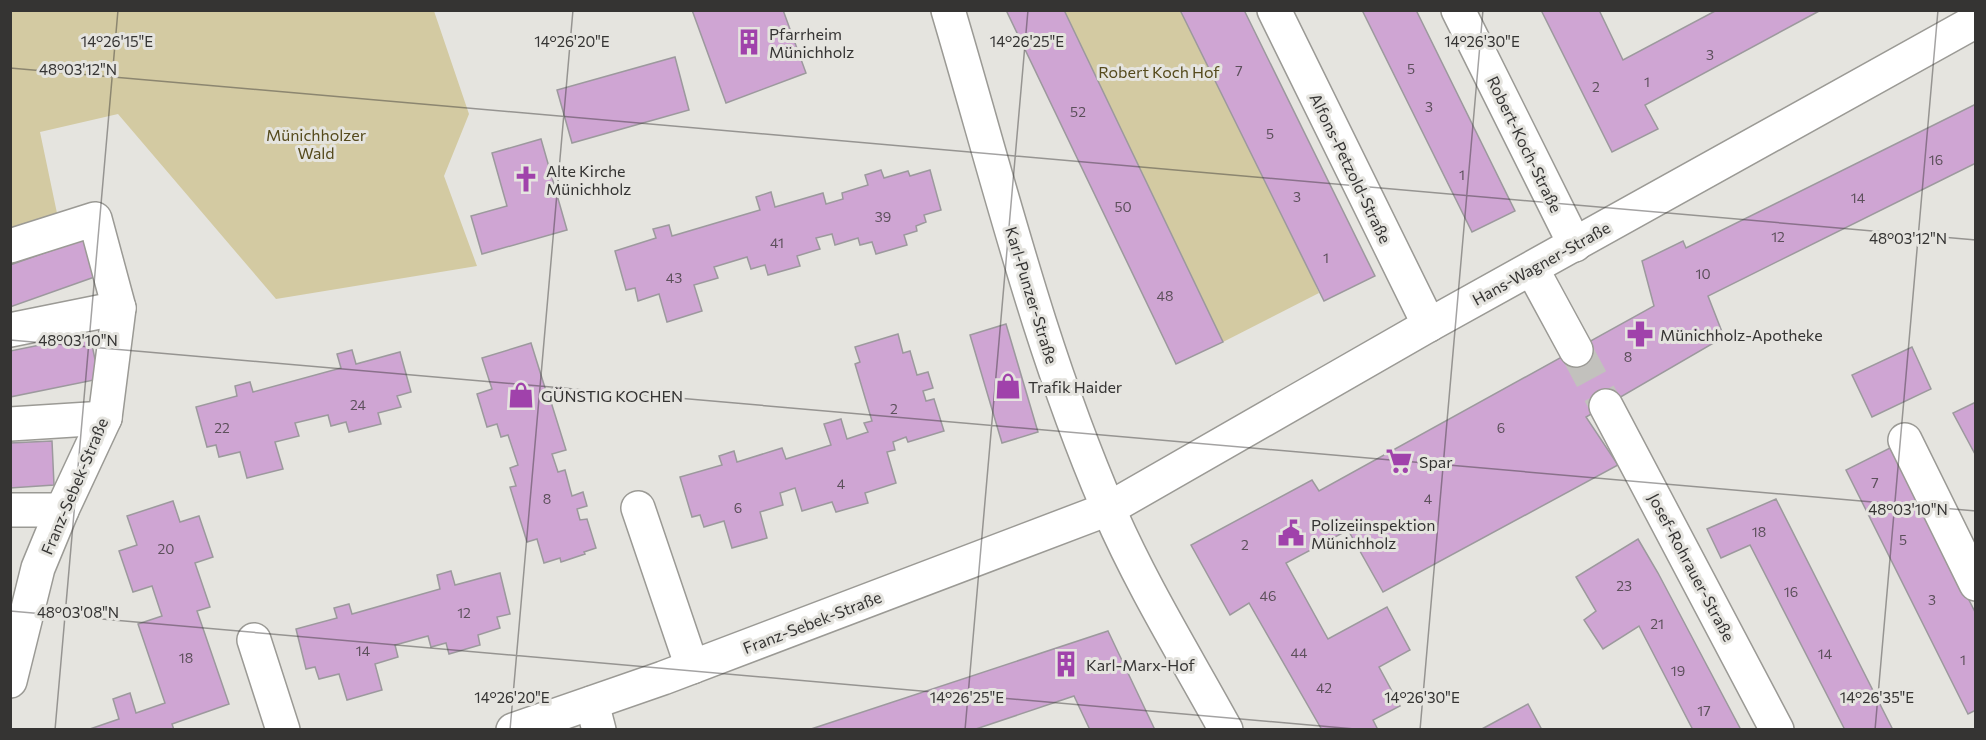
<svg xmlns="http://www.w3.org/2000/svg" width="1986" height="740" viewBox="0 0 1986 740" font-family="Commissioner,sans-serif">
<rect width="100%" height="100%" fill="#e5e4df"/>
<g fill="#d3caa2">
<path d="M11 11H434L469 114 444 176 477 266 276 299 118 114 40 132 58 218 11 231Z"/>
<path d="M1064 11H1198L1319 293 1223 342Z"/>
</g>
<g fill="#cfa5d3" stroke="#9c999d" stroke-width="1.5">
<path d="M692 10H783L806 73 726 103Z"/>
<path d="M1006 10H1064L1223 342 1176 364Z"/>
<path d="M1180 10H1244L1375 276 1324 301Z"/>
<path d="M1362 10H1416L1515 211 1472 232Z"/>
<path d="M1541 10H1599L1623 60 1717 10H1821L1645 105 1658 129 1612 152Z"/>
<path d="M675 57 689 110 572 143 557 90Z"/>
<path d="M1976 104V163L1708 296 1724 337 1586 417 1618 465 1383 592 1348 530 1286 563 1328 639 1387 607 1410 650 1379 667 1400 706 1373 720 1378 730H1322L1249 603 1230 615 1191 545 1312 480 1319 491 1654 306 1642 261 1683 241 1686 248Z"/>
<path d="M541 139 567 230 482 254 471 216 507 206 492 153Z"/>
<path d="M881 170 884 178 908 171 910 176 930 170 941 210 924 215 926 222 916 226 917 231 904 235 907 245 876 254 872 242 860 245 858 238 835 245 832 234 816 238 820 249 797 256 800 266 768 275 765 265 751 269 747 257 714 267 718 278 694 285 702 311 667 322 659 294 638 301 635 288 626 290 615 251 656 238 653 229 669 225 672 236 760 210 756 197 771 192 775 207 823 193 826 204 843 199 842 193 868 185 865 175Z"/>
<path d="M90 237 103 274 10 307V265Z"/>
<path d="M1006 324 1038 432 1002 443 970 335Z"/>
<path d="M898 334 903 353 910 351 917 375 928 372 933 388 923 391 926 401 934 399 944 431 908 442 906 437 893 442 895 450 887 452 896 483 865 493 868 503 836 512 832 502 802 511 795 488 780 493 783 505 760 512 767 538 732 548 724 521 704 527 700 515 692 517 680 477 722 465 719 456 734 451 737 462 782 448 786 459 831 445 824 424 841 419 847 439 868 432 864 423 872 421 855 364 860 362 855 347Z"/>
<path d="M90 335 99 379 10 397V351Z"/>
<path d="M531 343 546 391 561 386 565 398 551 402 566 450 552 454 558 472 565 470 572 496 583 492 587 506 577 509 580 520 587 519 596 548 584 552 585 554 561 562 560 558 544 563 537 539 527 542 510 487 516 486 510 468 518 465 508 435 501 437 497 424 487 427 477 394 492 389 482 358Z"/>
<path d="M1912 347 1931 389 1872 417 1852 375Z"/>
<path d="M352 350 356 364 400 352 411 392 397 396 401 407 378 413 381 424 349 432 346 422 331 426 328 415 295 423 299 436 275 442 283 469 247 478 240 452 219 457 216 445 207 447 196 407 237 396 235 386 250 382 253 392 341 368 337 354Z"/>
<path d="M1976 402V456L1953 413Z"/>
<path d="M52 441 54 485 10 488V443Z"/>
<path d="M1892 447 1976 614V710L1968 714 1846 470Z"/>
<path d="M1776 499 1893 730H1845L1750 545 1721 558 1707 529Z"/>
<path d="M173 501 180 522 199 516 213 557 195 563 210 607 197 611 229 704 172 724 174 730H87L119 719 113 699 130 693 136 713 165 703 138 624 162 616 152 586 133 592 119 551 137 545 127 516Z"/>
<path d="M1638 539 1658 573 1741 730H1693L1639 626 1603 649 1584 620 1596 611 1576 577Z"/>
<path d="M451 571 455 585 500 573 510 614 497 617 500 628 478 635 480 645 449 654 446 643 431 647 428 636 395 645 398 657 375 664 382 690 347 700 339 674 319 679 315 667 306 669 296 629 337 618 334 608 349 604 352 614 440 589 437 575Z"/>
<path d="M1108 631 1155 730H1090L1074 696 973 730H808Z"/>
<path d="M1528 704 1542 730H1480Z"/>
</g>
<g fill="none" stroke-linecap="round" stroke-linejoin="round">
<path stroke="#c2c1bd" stroke-width="33" stroke-dasharray="33 16" stroke-linecap="butt" d="M1576 350 1606 406"/>
<g stroke="#9b9a95" stroke-width="36">
<g id="minor">
<path d="M948 10C998 178 1039 349 1109 510 1142 586 1186 657 1226 730"/>
<path d="M1274 10 1429 325"/>
<path d="M1458 10 1575 245"/>
<path d="M10 246 95 219 119 308 105 418 62 510 38 568 10 681"/>
<path d="M1532 269 1576 350"/>
<path d="M10 330 119 308"/>
<path d="M1606 406 1777 730"/>
<path d="M10 424 105 418"/>
<path d="M1905 440 1976 584"/>
<path d="M638 508 692 667"/>
<path d="M10 510H62"/>
<path d="M254 640 283 730"/>
<path d="M592 703 599 730"/>
<path d="M513 730 663 678 1108 509 1429 325 1976 21"/>
</g>
</g>
<use href="#minor" stroke="#fff" stroke-width="33"/>
</g>
<path fill="none" stroke="#353433" stroke-width="1.5" stroke-opacity="0.45" d="M10 68 1976 240M10 340 1976 511M10 611 1366 730M55 730 118 10M510 730 573 10M965 730 1028 10M1420 730 1483 10M1875 730 1938 10"/>
<defs>
<g id="building-bare" transform="scale(2.07)"><path d="M-4-6H4V6H1V3H-1V6H-4ZM-2.5-4.3h1.7v1.8h-1.7ZM.8-4.3h1.7v1.8H.8ZM-2.5-1h1.7V.8h-1.7ZM.8-1h1.7V.8H.8Z" fill="#a042ab" stroke="#e5e4df" stroke-width="2.5" paint-order="stroke"/></g>
<g id="church-bare" transform="scale(2.07)"><path d="M-1.2-6h2.4v3.5h3.3v2.4h-3.3V6h-2.4V-.1h-3.3v-2.4h3.3Z" fill="#a042ab" stroke="#e5e4df" stroke-width="2.5" paint-order="stroke"/></g>
<g id="pharmacy-bare" transform="scale(2.07)"><path d="M-2-6h4v4h4v4h-4v4h-4v-4h-4v-4h4Z" fill="#a042ab" stroke="#e5e4df" stroke-width="2.5" paint-order="stroke"/></g>
<g id="shop-bare" transform="scale(2.07)"><path d="M-5-2.5h2.3a2.7 3.5 0 0 1 5.4 0H5L5.5 6h-11ZM-1.5-2.5h3a1.5 2.3 0 0 0-3 0Z" fill="#a042ab" stroke="#e5e4df" stroke-width="2.5" paint-order="stroke"/></g>
<g id="supermarket-bare" transform="scale(2.07)"><path d="M-6-5.5h2.5l.6 2H6L4.5 2H-2.5L-4.4-4H-6ZM-1.5 3.2a1.3 1.3 0 1 0 .1 0ZM3 3.2a1.3 1.3 0 1 0 .1 0Z" fill="#a042ab" stroke="#e5e4df" stroke-width="2.5" paint-order="stroke"/></g>
<g id="civic-bare" transform="scale(2.07)"><path d="M-.6-6.5H3V-4.5H.6V-3L4-1V1h2V6H-6V1h2V-1L-.6-3ZM-1.2 2.5V6h2.4V2.5Z" fill="#a042ab" stroke="#e5e4df" stroke-width="2.5" paint-order="stroke"/></g>
</defs>
<g fill-rule="evenodd">
<use href="#building-bare" x="749" y="42"/>
<use href="#church-bare" x="526" y="179"/>
<use href="#pharmacy-bare" x="1640" y="334"/>
<use href="#shop-bare" x="1008" y="386"/>
<use href="#shop-bare" x="521" y="395"/>
<use href="#supermarket-bare" x="1399" y="461"/>
<use href="#civic-bare" x="1291" y="533"/>
<use href="#building-bare" x="1066" y="664"/>
</g>
<g text-anchor="middle" dominant-baseline="central" stroke-width="6" stroke-linejoin="round" paint-order="stroke">
<g font-size="14" fill="#5c505b">
<text x="1710" y="54">3</text>
<text x="1411" y="68">5</text>
<text x="1239" y="70">7</text>
<text x="1647" y="81">1</text>
<text x="1596" y="86">2</text>
<text x="1429" y="106">3</text>
<text x="1078" y="111">52</text>
<text x="1270" y="133">5</text>
<text x="1936" y="159">16</text>
<text x="1462" y="174">1</text>
<text x="1297" y="196">3</text>
<text x="1858" y="197">14</text>
<text x="1123" y="206">50</text>
<text x="883" y="216">39</text>
<text x="1778" y="236">12</text>
<text x="777" y="242">41</text>
<text x="1326" y="257">1</text>
<text x="1703" y="273">10</text>
<text x="674" y="277">43</text>
<text x="1165" y="295">48</text>
<text x="1628" y="356">8</text>
<text x="358" y="404">24</text>
<text x="894" y="408">2</text>
<text x="222" y="427">22</text>
<text x="1501" y="427">6</text>
<text x="1875" y="482">7</text>
<text x="841" y="483">4</text>
<text x="547" y="498">8</text>
<text x="1428" y="498">4</text>
<text x="738" y="507">6</text>
<text x="1759" y="531">18</text>
<text x="1903" y="539">5</text>
<text x="1245" y="544">2</text>
<text x="166" y="548">20</text>
<text x="1624" y="585">23</text>
<text x="1791" y="591">16</text>
<text x="1268" y="595">46</text>
<text x="1932" y="599">3</text>
<text x="464" y="612">12</text>
<text x="1657" y="623">21</text>
<text x="363" y="650">14</text>
<text x="1299" y="652">44</text>
<text x="1825" y="653">14</text>
<text x="186" y="657">18</text>
<text x="1963" y="659">1</text>
<text x="1678" y="670">19</text>
<text x="1324" y="687">42</text>
<text x="1704" y="710">17</text>
</g>
<g font-size="16" fill="#353433" stroke="#e5e4df" text-anchor="start">
<text x="769" y="33">Pfarrheim<tspan x="769" dy="18">Münichholz</tspan></text>
<text x="546" y="170">Alte Kirche<tspan x="546" dy="18">Münichholz</tspan></text>
<text x="1660" y="334">Münichholz-Apotheke</text>
<text x="1028" y="386">Trafik Haider</text>
<text x="541" y="395">GÜNSTIG KOCHEN</text>
<text x="1419" y="461">Spar</text>
<text x="1311" y="524">Polizeiinspektion<tspan x="1311" dy="18">Münichholz</tspan></text>
<text x="1086" y="664">Karl-Marx-Hof</text>
</g>
<g font-size="16" fill="#554a1c" stroke="#e5e4df">
<text x="1159" y="71">Robert Koch Hof</text>
<text x="316" y="134">Münichholzer<tspan x="316" dy="18">Wald</tspan></text>
</g>
<g font-size="16" fill="#353433" stroke="#e5e4df">
<text transform="translate(1525 144) rotate(64)">Robert-Koch-Straße</text>
<text transform="translate(1351 168) rotate(64)">Alfons-Petzold-Straße</text>
<text transform="translate(1541 263) rotate(-29)">Hans-Wagner-Straße</text>
<text transform="translate(1032 295) rotate(73)">Karl-Punzer-Straße</text>
<text transform="translate(74 486) rotate(-67)">Franz-Sebek-Straße</text>
<text transform="translate(1692 567) rotate(62)">Josef-Rohrauer-Straße</text>
<text transform="translate(812 622) rotate(-21)">Franz-Sebek-Straße</text>
</g>
</g>
<g font-size="15" text-anchor="middle" fill="#353433" stroke="#e5e4df" stroke-width="6" stroke-linejoin="round" paint-order="stroke">
<text x="117" y="47">14°26'15"E</text>
<text x="572" y="47">14°26'20"E</text>
<text x="1027" y="47">14°26'25"E</text>
<text x="1482" y="47">14°26'30"E</text>
<text x="78" y="75">48°03'12"N</text>
<text x="1908" y="244">48°03'12"N</text>
<text x="78" y="346">48°03'10"N</text>
<text x="1908" y="515">48°03'10"N</text>
<text x="78" y="618">48°03'08"N</text>
<text x="512" y="703">14°26'20"E</text>
<text x="967" y="703">14°26'25"E</text>
<text x="1422" y="703">14°26'30"E</text>
<text x="1877" y="703">14°26'35"E</text>
</g>
<rect width="1986" height="740" fill="none" stroke="#353433" stroke-width="24"/>
</svg>
